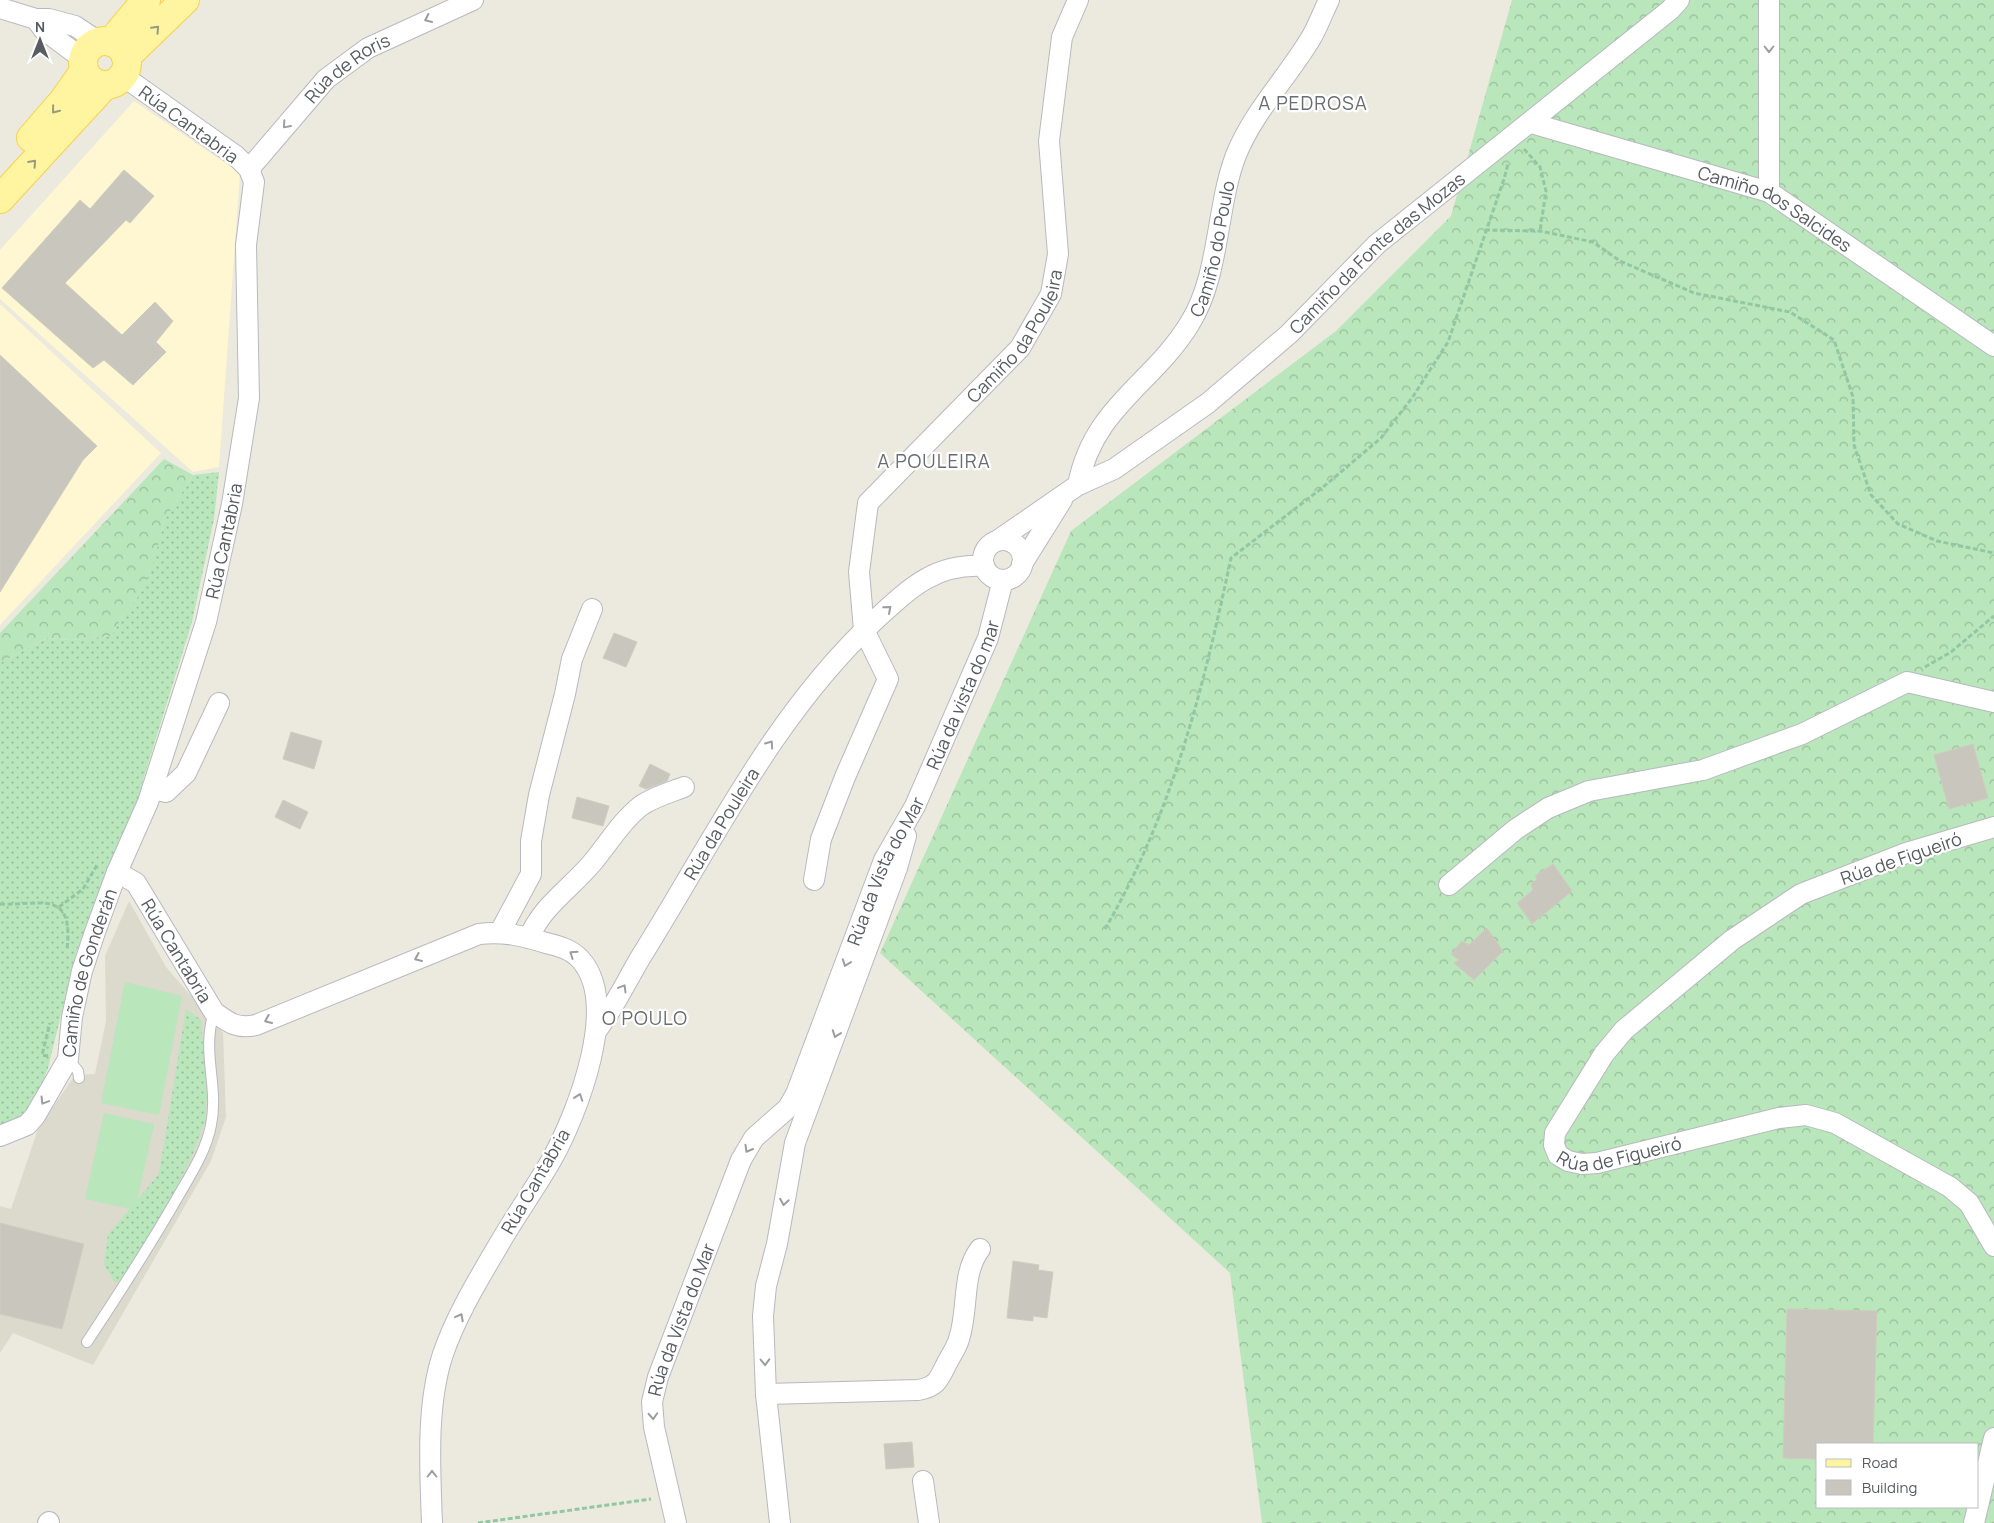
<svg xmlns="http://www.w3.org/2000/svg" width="1994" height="1523" viewBox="0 0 1994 1523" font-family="Manrope,sans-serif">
<defs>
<pattern id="grass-dots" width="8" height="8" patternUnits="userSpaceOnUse" patternTransform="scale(1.25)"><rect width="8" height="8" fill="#b9e6bb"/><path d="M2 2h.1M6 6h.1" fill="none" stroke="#99bd9b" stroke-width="1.8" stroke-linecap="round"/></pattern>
<pattern id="forest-crowns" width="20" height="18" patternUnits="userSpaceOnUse" patternTransform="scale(1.25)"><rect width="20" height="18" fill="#b9e6bb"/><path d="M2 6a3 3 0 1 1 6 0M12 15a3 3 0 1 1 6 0" fill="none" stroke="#99bd9b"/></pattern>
</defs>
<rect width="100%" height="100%" fill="#eceade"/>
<g fill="#fff7d1">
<path d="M134 101 240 173 219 467 193 472 0 299V250Z"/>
<path d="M0 304 161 453 0 625Z"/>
</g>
<path fill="#dcd9cd" d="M129 901 166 967 223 1033 226 1117 211 1161 93 1365 13 1333 0 1353V1206L11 1209 38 1129 75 1075 95 1074 106 1021 105 956Z"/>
<g fill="url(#grass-dots)">
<path d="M219 472 214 519 192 622 141 787 139 809 77 950 48 1068 32 1112 0 1129V663L47 638 70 640 111 636 123 615 137 598 160 537 165 519 193 475Z"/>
<path d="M186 1009 201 1020 207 1094 205 1121 193 1154 135 1271 115 1283 104 1265 108 1235 159 1174Z"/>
</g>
<g fill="url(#forest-crowns)" fill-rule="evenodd">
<path d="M1512 0H1994V1523H1262L1230 1273 880 953 1071 531 1336 331 1451 216ZM1818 1444H1978V1507H1818Z"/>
<path d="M164 459 193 475 165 519 151 571 137 598 123 615 111 636 70 640 47 638 0 663V633Z"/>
</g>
<g fill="#b9e6bb">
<path d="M125 982 182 996 159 1115 101 1103Z"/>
<path d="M104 1113 154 1124 135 1210 85 1199Z"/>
</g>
<g fill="#c9c6be" stroke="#d1ccbd">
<path d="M124 170 154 196 130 223 126 220 65 283 122 335 155 302 173 321 156 342 166 352 133 385 104 360 93 368 2 288 80 200 90 209Z"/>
<path d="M0 355 97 446 83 460 0 592Z"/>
<path d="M614 633 637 642 626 667 603 658Z"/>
<path d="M291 732 322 741 314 769 283 759Z"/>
<path d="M1973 744 1988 798 1949 809 1934 755Z"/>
<path d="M650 764 670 774 667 781 646 789 639 786Z"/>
<path d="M577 797 609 806 603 826 572 818Z"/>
<path d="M283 800 308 812 300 829 275 817Z"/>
<path d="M1553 864 1572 891 1532 924 1517 903 1533 890 1531 884 1537 879 1535 876Z"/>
<path d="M1487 928 1503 951 1474 980 1454 963 1459 960 1451 954 1462 941 1469 945Z"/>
<path d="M0 1223 84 1244 62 1329 0 1314Z"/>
<path d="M1013 1261 1039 1265 1038 1270 1053 1272 1047 1318 1033 1316V1321L1007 1318Z"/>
<path d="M1787 1309 1877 1311 1873 1444H1818V1459L1783 1458Z"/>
<path d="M912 1442 914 1467 886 1469 884 1444Z"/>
</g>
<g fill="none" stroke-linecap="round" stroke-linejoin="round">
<g stroke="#b7b9bf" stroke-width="12">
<g id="service">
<path d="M68 1059 78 1071 79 1078"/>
<path d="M87 1342C118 1295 148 1249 176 1200 189 1177 206 1152 211 1125 219 1085 201 1053 214 1012"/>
</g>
</g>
<g stroke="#b7b9bf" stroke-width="22">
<g id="minor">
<path d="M0 8 36 19H49L75 26 99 42"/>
<path d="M36 19 44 30 83 59"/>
<path id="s1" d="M1531 123 1769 192 1994 346"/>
<path id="s2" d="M249 169 326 79 368 48 473 0"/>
<path d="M1769 192V0"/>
<path id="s3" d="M1078 485C1093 407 1153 384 1190 323 1220 275 1216 207 1236 155 1254 111 1287 78 1311 38 1318 26 1323 12 1329 0"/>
<circle cx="1003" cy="560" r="20"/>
<path id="s4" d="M997 541 1078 485 1114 469 1208 403 1289 334 1377 244 1670 10 1679 0"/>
<path d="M1022 564 1062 500"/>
<path d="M152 789 166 792 186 773 219 703"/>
<path id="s5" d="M1994 827 1906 853 1801 894 1732 940 1624 1030 1604 1054 1555 1133 1554 1145 1558 1155 1568 1161 1582 1164 1597 1163 1779 1118 1806 1115 1835 1123 1950 1187 1969 1203 1994 1246"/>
<path id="s6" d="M117 872 136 883 214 1012C229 1023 237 1029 256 1025L479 934C503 931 524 936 546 943 558 946 571 949 580 959 621 1003 577 1114 552 1159 535 1189 515 1216 498 1246 478 1280 456 1316 443 1354 426 1405 430 1469 432 1523"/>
<path id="s7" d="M814 880 821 839 845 777 888 679 864 630 859 572 868 503 1020 348 1051 294 1058 254 1049 141 1062 37 1078 0"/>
<path d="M1449 885 1516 829 1548 808 1589 791 1703 770 1802 734 1907 682 1994 702"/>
<path d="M500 932 531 874V841L539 795 565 694 572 659 592 609"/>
<path d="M529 938C542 906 570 889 592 863 608 844 622 820 642 805 654 797 671 792 684 787"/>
<path id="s8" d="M597 1030C615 1006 627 980 642 955 714 840 773 716 874 621 909 589 934 563 984 566"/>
<path id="s9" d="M0 1136 27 1125 35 1116 68 1059 72 1017 82 971 95 932 117 872 148 802 206 622 232 504 249 398 246 245 254 182 249 169 236 156 123 76"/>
<path d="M766 1394 918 1390C937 1387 939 1379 947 1363 951 1355 957 1347 959 1339 969 1309 961 1274 980 1249"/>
<path d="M923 1481 929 1523"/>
<path d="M48 1523 49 1522"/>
<path id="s10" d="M676 1523 654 1427 652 1402 658 1377 741 1160 754 1138 788 1108 796 1094 884 860 915 806 988 638 1003 580"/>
<path d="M780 1523 766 1394 763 1316 766 1286 777 1244 795 1143 897 868 906 836"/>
<path d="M1974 1523 1994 1438"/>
</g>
</g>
<g stroke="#f9d14a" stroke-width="30">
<g id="primary">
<circle cx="105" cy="63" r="22"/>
<path d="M111 42 146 0"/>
<path d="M126 57 185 0"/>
<path d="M31 138 63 101 84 71"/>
<path d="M0 199 104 86"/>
</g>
</g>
<g stroke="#92c7a3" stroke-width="3" stroke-dasharray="5 2.5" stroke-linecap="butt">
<path d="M1524 149 1540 167 1546 191 1540 231"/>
<path d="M1485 230 1540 231 1593 242 1620 261 1694 293 1790 312 1834 340 1853 397 1854 445 1871 495 1898 524 1937 541 1994 553"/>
<path d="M1925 667 1951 652 1994 616"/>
<path d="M0 904C40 906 74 888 67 949"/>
<path d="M59 907 83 889 97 865"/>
<path d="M1105 929C1173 812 1203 689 1231 558L1322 488 1381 438 1412 398 1448 342 1504 179 1508 164"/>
<path d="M48 1056 42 1055 50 1023"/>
<path d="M478 1523 651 1499"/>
</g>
<use href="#service" stroke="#fff" stroke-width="10"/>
<use href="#minor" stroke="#fff" stroke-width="20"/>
<use href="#primary" stroke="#fff5a1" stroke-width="28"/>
</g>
<defs><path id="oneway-chevron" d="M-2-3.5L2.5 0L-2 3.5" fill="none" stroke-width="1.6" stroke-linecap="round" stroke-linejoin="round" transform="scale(1.25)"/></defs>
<g stroke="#9b9da0">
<use href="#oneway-chevron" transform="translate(428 19) rotate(155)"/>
<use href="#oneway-chevron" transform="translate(1769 49) rotate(90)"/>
<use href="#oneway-chevron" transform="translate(286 125) rotate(131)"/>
<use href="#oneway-chevron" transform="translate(888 609) rotate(-41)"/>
<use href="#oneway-chevron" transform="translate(770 744) rotate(-55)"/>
<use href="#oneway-chevron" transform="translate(573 954) rotate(-145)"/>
<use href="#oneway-chevron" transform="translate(418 958) rotate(157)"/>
<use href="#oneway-chevron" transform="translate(846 963) rotate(110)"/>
<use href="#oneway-chevron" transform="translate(623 988) rotate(-59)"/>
<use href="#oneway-chevron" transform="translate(268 1020) rotate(157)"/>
<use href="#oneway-chevron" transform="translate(836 1034) rotate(110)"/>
<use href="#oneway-chevron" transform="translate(579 1097) rotate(-71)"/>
<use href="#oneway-chevron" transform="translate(44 1101) rotate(121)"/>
<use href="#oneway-chevron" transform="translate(748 1149) rotate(120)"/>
<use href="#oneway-chevron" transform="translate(784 1202) rotate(99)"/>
<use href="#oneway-chevron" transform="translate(460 1317) rotate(-62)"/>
<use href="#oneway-chevron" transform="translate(765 1362) rotate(88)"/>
<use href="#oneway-chevron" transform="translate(653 1416) rotate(87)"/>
<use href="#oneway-chevron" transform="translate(432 1474) rotate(-90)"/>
</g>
<g stroke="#9b997b">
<use href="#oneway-chevron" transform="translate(156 29) rotate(-47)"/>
<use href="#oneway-chevron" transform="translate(55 110) rotate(129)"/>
<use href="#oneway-chevron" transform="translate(33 163) rotate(-48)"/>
</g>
<g text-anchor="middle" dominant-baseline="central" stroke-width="4.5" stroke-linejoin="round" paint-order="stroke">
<g font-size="18" fill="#585b61" stroke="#fff">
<text stroke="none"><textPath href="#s2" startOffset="142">Rúa de Roris</textPath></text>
<text transform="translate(189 124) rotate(36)">Rúa Cantabria</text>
<text stroke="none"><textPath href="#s1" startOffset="260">Camiño dos Salcides</textPath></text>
<text stroke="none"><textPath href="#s3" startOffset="278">Camiño do Poulo</textPath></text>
<text stroke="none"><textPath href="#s4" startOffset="479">Camiño da Fonte das Mozas</textPath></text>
<text stroke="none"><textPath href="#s7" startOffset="622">Camiño da Pouleira</textPath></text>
<text stroke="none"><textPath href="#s9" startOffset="650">Rúa Cantabria</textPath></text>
<text stroke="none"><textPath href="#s10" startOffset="902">Rúa da vista do mar</textPath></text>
<text stroke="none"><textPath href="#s8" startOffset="241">Rúa da Pouleira</textPath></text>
<text transform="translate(1901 858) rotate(-19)">Rúa de Figueiró</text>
<text stroke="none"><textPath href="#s10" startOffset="709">Rúa da Vista do Mar</textPath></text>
<text stroke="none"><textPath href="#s6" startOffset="101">Rúa Cantabria</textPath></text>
<text stroke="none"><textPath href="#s9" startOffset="196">Camiño de Gonderán</textPath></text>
<text stroke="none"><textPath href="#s5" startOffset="639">Rúa de Figueiró</textPath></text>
<text transform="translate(535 1181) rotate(-60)">Rúa Cantabria</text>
<text stroke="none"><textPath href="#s10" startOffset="211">Rúa da Vista do Mar</textPath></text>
</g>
<g font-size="19" letter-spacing="1" fill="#696d73" stroke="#fff">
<text x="1313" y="103">A PEDROSA</text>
<text x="934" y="461">A POULEIRA</text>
<text x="645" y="1018">O POULO</text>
</g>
</g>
<rect x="1816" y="1443" width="162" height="65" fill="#ffffff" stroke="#bcbdc0"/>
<rect x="1826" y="1459" width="25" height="8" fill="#fff5a1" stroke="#bcbdc0"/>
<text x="1862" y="1468" font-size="15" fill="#585b61">Road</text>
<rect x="1826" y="1480" width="25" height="15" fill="#c9c6be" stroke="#bcbdc0"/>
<text x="1862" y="1493" font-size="15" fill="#585b61">Building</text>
<g transform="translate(40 40)" stroke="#ffffff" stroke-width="4" paint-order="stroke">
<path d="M0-4L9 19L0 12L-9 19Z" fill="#585b61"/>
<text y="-8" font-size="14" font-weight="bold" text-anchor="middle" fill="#585b61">N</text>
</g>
</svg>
